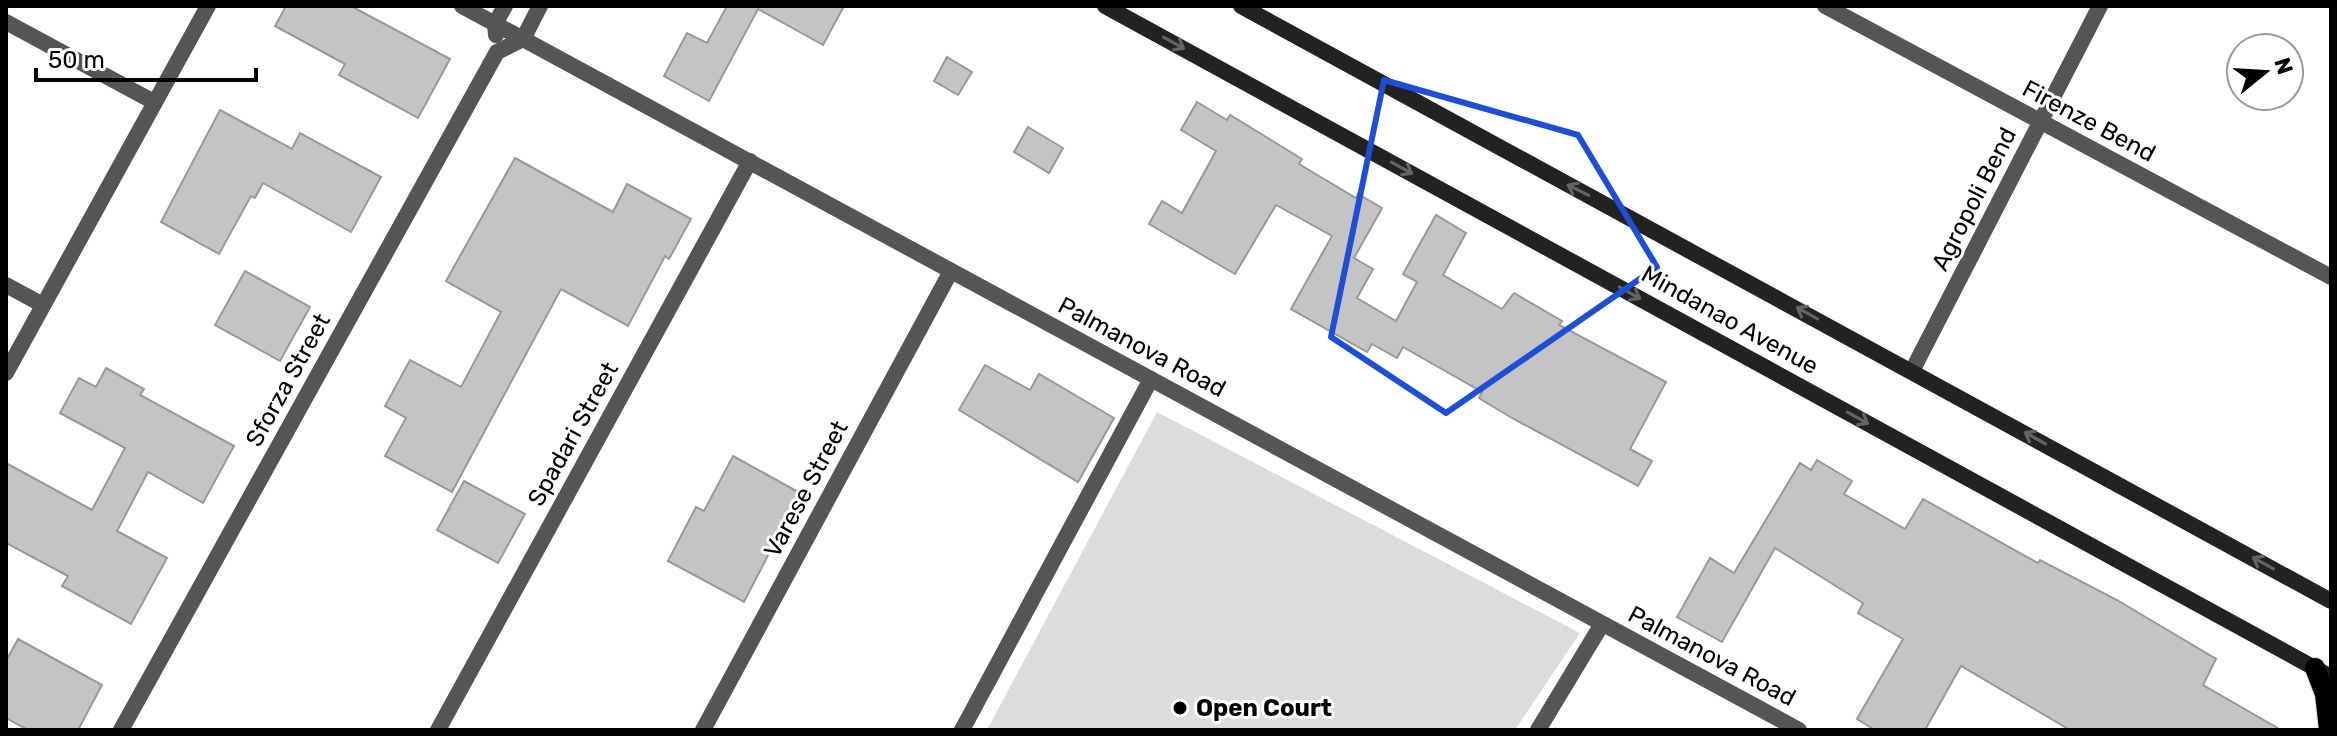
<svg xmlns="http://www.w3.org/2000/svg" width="2337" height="736" viewBox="0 0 2337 736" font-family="Rubik,sans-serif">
<rect width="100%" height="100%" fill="#fff"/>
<path fill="#dcdcdc" d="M1157 412 1580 633 1515 730H987Z"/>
<g fill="#c4c4c4" stroke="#999" stroke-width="2">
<path d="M286 6H351L450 59 418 118 339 75 345 64 275 26Z"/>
<path d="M727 6H844L823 45 758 9 709 101 664 76 687 33 707 43Z"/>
<path d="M947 57 972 72 958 95 934 81Z"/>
<path d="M1197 102 1227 120 1230 115 1302 159 1299 164 1356 198 1358 194 1382 208 1354 258 1373 269 1357 298 1396 321 1417 282 1403 274 1436 215 1466 233 1443 275 1502 309 1514 293 1562 321 1559 325 1666 382 1630 449 1652 461 1638 486 1512 418 1479 398 1482 392 1403 347 1397 358 1372 344 1367 352 1291 309 1332 236 1276 205 1235 274 1149 224 1162 201 1182 213 1216 151 1181 130Z"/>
<path d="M220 110 292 149 300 133 381 177 351 232 263 183 255 198 251 196 219 254 161 222Z"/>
<path d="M1028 127 1063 148 1049 173 1014 152Z"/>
<path d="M515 158 613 212 627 184 691 219 669 259 665 256 628 326 561 289 452 492 385 456 406 418 385 406 410 360 461 387 501 312 446 281Z"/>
<path d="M245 271 310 307 280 361 215 325Z"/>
<path d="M985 365 1030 390 1039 374 1114 418 1078 482 959 410Z"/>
<path d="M106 368 144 389 140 395 234 446 203 503 148 472 117 531 167 558 131 624 62 586 68 576 6 543V463L92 510 125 448 60 413 79 378 96 387Z"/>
<path d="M733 456 800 493 744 602 668 561 696 507 704 511Z"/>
<path d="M1817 460 1852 481 1844 494 1905 529 1923 499 2038 563 2040 560 2117 600 2216 659 2203 685 2281 730H2070L1961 666 1925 730H1875L1857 719 1903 639 1858 613 1863 603 1775 548 1722 642 1677 617 1710 558 1734 573 1800 463 1811 470Z"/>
<path d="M464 481 525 514 498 563 437 530Z"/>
<path d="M18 639 102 685 78 730H28L6 718V661Z"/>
</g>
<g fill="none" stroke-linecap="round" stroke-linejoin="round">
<g stroke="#dbdbdb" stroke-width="22">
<path id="primary" d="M2315 668 2325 694 2329 730"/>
</g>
<g stroke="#555" stroke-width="16">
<path d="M462 6 1799 730"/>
<path d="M1825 6 2331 277"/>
<path d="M6 22 154 102"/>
<path d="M496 35 495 24 505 6"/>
<path d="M6 285 43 305"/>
<path d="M1912 371 2100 6"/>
<path d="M6 373 208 6"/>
<path d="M121 730 497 52 523 39 540 6"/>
<path d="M438 730 750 161"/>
<path d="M703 730 951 271"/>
<path d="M962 730 1151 379"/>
<path d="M1538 730 1602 624"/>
</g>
<g stroke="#222" stroke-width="16">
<path d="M1105 6 2331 677"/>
<path d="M1241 6 2331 601"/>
</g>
<use href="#primary" stroke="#000" stroke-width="20"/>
</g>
<defs><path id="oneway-shaft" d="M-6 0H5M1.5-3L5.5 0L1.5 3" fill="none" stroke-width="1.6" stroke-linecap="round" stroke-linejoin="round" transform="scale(2)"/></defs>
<g stroke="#646464">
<use href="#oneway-shaft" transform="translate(1174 43) rotate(29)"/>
<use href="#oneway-shaft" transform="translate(1402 168) rotate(29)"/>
<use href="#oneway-shaft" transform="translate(1578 190) rotate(-153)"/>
<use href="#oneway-shaft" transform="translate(1630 293) rotate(29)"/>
<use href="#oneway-shaft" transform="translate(1807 313) rotate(-151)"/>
<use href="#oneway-shaft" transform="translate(1858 418) rotate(29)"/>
<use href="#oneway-shaft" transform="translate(2035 438) rotate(-151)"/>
<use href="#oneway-shaft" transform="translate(2263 563) rotate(-151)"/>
</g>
<path fill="none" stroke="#1d4ed8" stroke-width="6" stroke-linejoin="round" d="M1384 80 1578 135 1657 267 1446 413 1331 337Z"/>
<circle fill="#000" stroke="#fff" stroke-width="3" cx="1180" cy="708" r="8"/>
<g text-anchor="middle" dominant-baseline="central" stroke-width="6" stroke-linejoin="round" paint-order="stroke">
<g font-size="24" fill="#000" stroke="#fff">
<text transform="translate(2089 121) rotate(28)">Firenze Bend</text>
<text transform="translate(1974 199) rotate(-63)">Agropoli Bend</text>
<text transform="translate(1730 320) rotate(29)">Mindanao Avenue</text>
<text transform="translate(1142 347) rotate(28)">Palmanova Road</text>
<text transform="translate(288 380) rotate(-61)">Sforza Street</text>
<text transform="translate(573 434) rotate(-61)">Spadari Street</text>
<text transform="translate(806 489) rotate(-62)">Varese Street</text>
<text transform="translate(1712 656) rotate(28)">Palmanova Road</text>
</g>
<g font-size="24" font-weight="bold" fill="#000" stroke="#fff" text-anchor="start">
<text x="1196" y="708">Open Court</text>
</g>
</g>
<rect width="2337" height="736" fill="none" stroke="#000000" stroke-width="16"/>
<g transform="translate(2265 72) rotate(72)"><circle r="38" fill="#ffffff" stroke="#999999" stroke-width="2"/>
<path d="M0-6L14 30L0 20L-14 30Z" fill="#000000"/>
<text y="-12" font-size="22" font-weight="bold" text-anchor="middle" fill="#000000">N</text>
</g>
<path d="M36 68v12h220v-12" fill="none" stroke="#000000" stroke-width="4"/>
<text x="48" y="68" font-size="24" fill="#000000" stroke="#ffffff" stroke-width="6" paint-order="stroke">50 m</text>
</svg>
